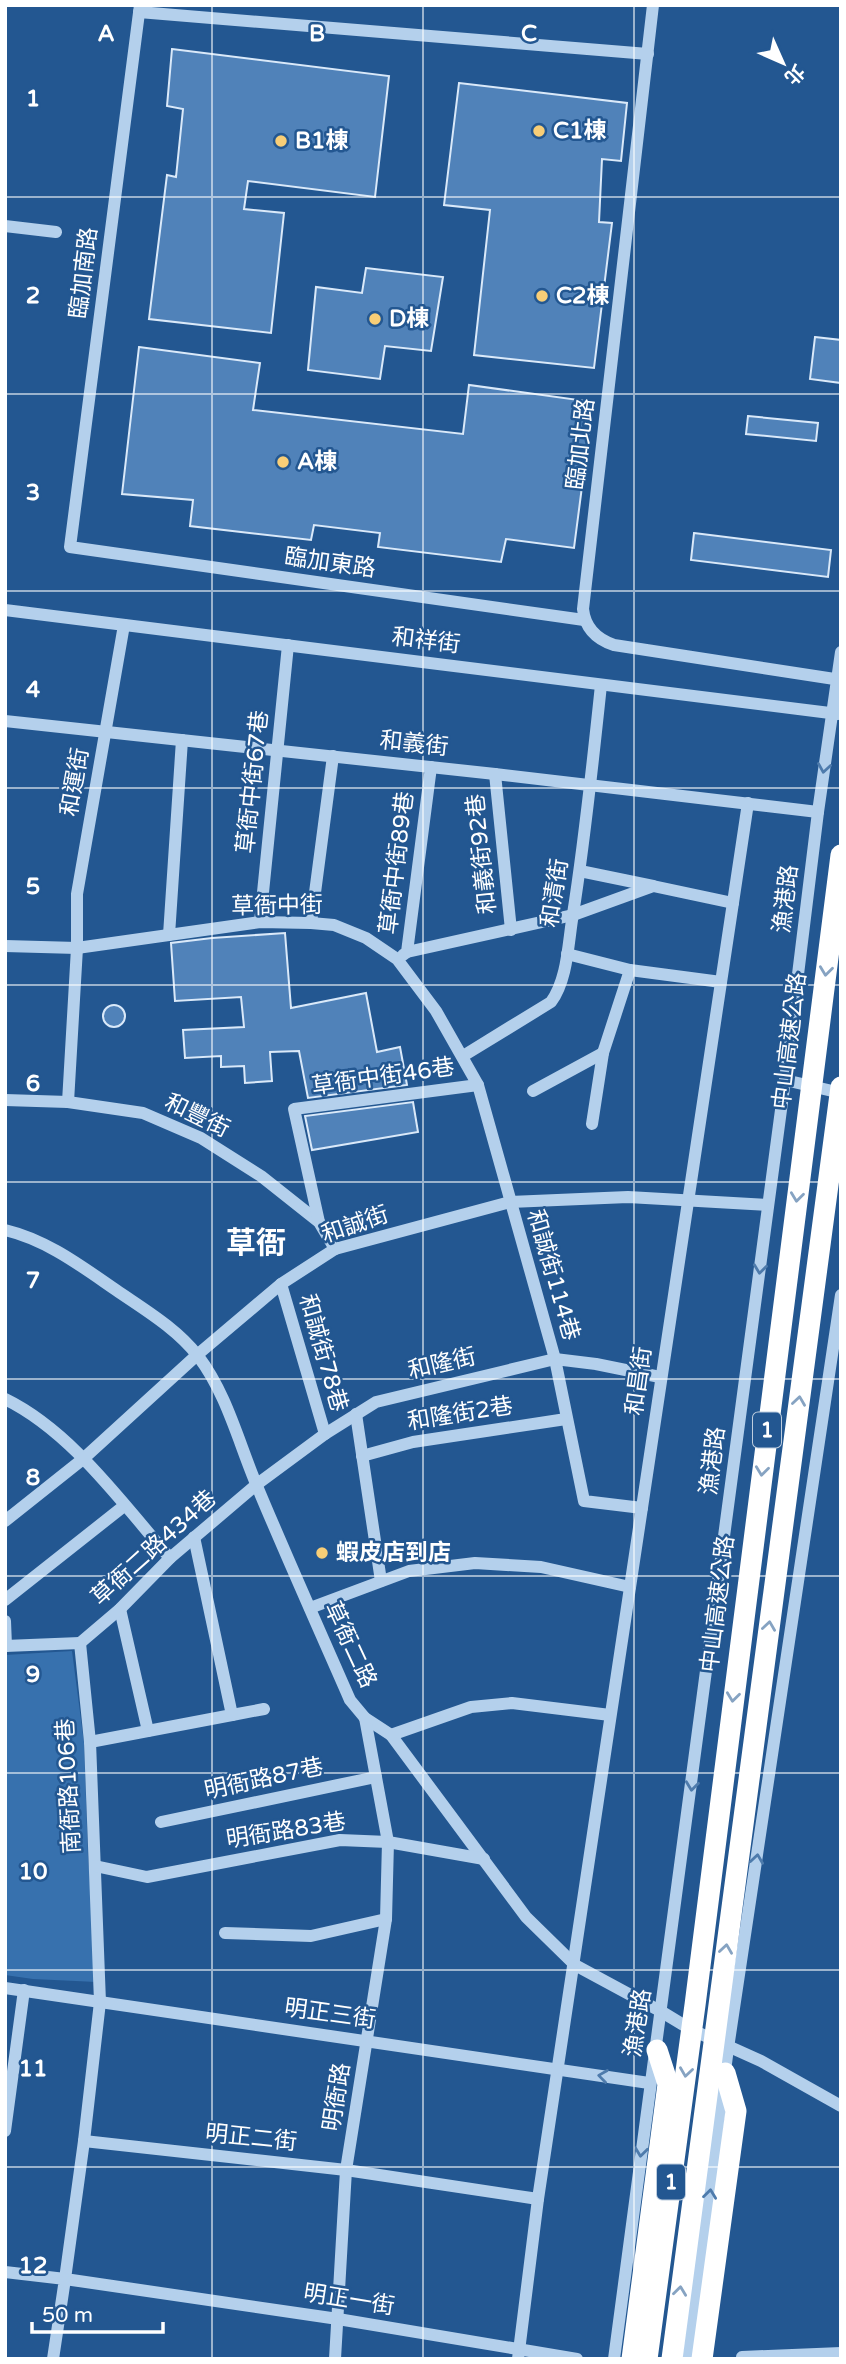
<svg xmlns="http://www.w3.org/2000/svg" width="846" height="2364" viewBox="0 0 846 2364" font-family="'Varela Round','Noto Sans TC',sans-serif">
<rect width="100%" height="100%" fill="#235791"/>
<path fill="#3771ae" d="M72 1651 84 1743 88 1856 97 1982 33 1979 5 1975V1655Z"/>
<g fill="#5082b9" stroke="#dae9f9" stroke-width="2">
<path d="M172 49 389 76 375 197 248 181 244 209 284 213 271 333 149 319 167 175 176 177 183 109 167 106Z"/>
<path d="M459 83 627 103 621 161 602 159 599 222 612 223 594 368 474 355 490 210 444 205Z"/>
<path d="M366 268 443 277 431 351 385 346 380 379 308 370 316 287 362 293Z"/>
<path d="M815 337 841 340V383L810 379Z"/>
<path d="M139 347 260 363 253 410 463 434 469 385 593 402 574 548 506 539 501 562 378 547 380 533 314 525 311 540 190 526 193 500 122 494Z"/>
<path d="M748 416 818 423 816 441 746 434Z"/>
<path d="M694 533 831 550 828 577 691 560Z"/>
<path d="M285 933 291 1008 366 993 377 1052 400 1047 407 1085 308 1098 299 1051 270 1052 272 1081 245 1083 244 1066 221 1067V1056L185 1058 183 1030 244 1027 241 997 175 1001 171 943 212 938Z"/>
<circle cx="114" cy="1016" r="11"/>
<path d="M413 1102 418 1132 312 1150 305 1116Z"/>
</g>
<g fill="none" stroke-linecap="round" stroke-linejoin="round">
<g stroke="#b4d0ec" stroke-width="12">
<path d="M140 5 70 547 584 620"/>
<path d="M653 5 583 609C585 628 596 639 614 645L841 680"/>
<path d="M139 12 648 54"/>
<path d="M5 226 56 232"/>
<path d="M5 610 838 714"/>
<path d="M5 721 495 774 818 812"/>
<path d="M495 774 511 930"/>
<path d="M580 871 653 886"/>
<path d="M260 922 288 645"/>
<path d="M311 923 333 756"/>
<path d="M169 935 182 740"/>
<path d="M5 946 77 948 260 922 311 923 334 925 366 938 397 959 436 1011 478 1085 555 1359 584 1501 642 1508"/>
<path d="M407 952 573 915 653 886 733 903"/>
<path d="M567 954 630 970"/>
<path d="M403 955 407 952 431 767"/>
<path d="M463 1056 551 1002C568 979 568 942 573 914 585 838 593 761 601 685"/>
<path d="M785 1080 841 1093"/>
<path d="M533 1091 603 1053"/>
<path d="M5 1100 68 1102 143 1113 201 1138 261 1176 319 1222 335 1249"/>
<path d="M68 1102 77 948V894L124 625"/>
<path d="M592 1124 603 1053 630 970 721 982"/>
<path d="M319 1222 294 1109 478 1085"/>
<path d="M5 1230C47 1240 81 1266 116 1290 145 1310 176 1328 198 1356 227 1394 239 1444 257 1486 287 1558 319 1629 350 1700L365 1718 391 1735 526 1917 575 1965 662 2012 690 2029 761 2061 841 2106"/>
<path d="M281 1284 325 1434"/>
<path d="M5 1399C71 1431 122 1503 170 1558"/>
<path d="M356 1414 381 1581"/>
<path d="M362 1456 413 1442 566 1419"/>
<path d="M5 1521 83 1459 197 1355 281 1284 335 1249 510 1202 628 1197 768 1205"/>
<path d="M5 1600 124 1506"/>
<path d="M310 1608 409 1571 475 1563 541 1567 630 1587"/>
<path d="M120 1609 148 1731"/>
<path d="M5 1621 6 1646"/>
<path d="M80 1643 120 1609 170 1558 256 1485 325 1434 376 1402 555 1359 596 1364 660 1377"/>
<path d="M5 1646 80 1643 90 1742 100 2002 84 2141 65 2279 338 2319 577 2359"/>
<path d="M232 1715 264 1709"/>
<path d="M391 1735 471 1707 512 1703 610 1715"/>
<path d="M90 1742 232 1715 194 1537"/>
<path d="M161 1822 376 1777"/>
<path d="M95 1866 147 1877 340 1840 388 1842 484 1859"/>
<path d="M225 1933 311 1936 386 1919"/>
<path d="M5 1988 649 2083"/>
<path d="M5 2131 24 1990"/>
<path d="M84 2141 346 2170 538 2199"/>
<path d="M5 2272 65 2279 53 2359"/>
<path d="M742 2357 841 2353"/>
<path d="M335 2359 346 2170 386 1919 388 1842 365 1718"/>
<path d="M518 2359 538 2199 748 803"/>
<path d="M614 2359 785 1080 818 812 841 652"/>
<path d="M688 2359 728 2048 841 1295"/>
</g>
<g stroke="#fff" stroke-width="21">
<path d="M632 2359 668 2084 657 2050"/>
<path d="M702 2359 736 2111 725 2073"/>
</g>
<g stroke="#fff" stroke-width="21">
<path d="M647 2359 695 2005 841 855"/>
<path d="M672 2359 841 1087"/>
</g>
</g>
<defs><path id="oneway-chevron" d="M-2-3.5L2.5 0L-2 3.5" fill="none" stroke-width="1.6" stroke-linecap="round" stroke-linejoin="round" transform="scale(1.75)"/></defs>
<g stroke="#4e7bac">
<use href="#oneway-chevron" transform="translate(824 768) rotate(99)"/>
<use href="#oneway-chevron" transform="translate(760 1269) rotate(97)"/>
<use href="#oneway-chevron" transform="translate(692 1786) rotate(97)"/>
<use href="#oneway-chevron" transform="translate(757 1859) rotate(-82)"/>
<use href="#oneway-chevron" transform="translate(603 2076) rotate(-172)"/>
<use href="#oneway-chevron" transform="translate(641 2152) rotate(97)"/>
<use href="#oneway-chevron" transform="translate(710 2194) rotate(-83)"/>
</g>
<g stroke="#86a3c2">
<use href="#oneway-chevron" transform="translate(826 971) rotate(97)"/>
<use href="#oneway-chevron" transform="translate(797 1197) rotate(97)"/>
<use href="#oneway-chevron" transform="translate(799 1401) rotate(-82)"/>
<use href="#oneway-chevron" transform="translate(762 1471) rotate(97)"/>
<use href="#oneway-chevron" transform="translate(769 1626) rotate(-82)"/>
<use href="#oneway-chevron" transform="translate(733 1697) rotate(97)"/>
<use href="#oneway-chevron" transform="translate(726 1949) rotate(-82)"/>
<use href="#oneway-chevron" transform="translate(686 2072) rotate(98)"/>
<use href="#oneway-chevron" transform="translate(680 2291) rotate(-83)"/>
</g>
<path fill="none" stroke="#fff" stroke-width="2" stroke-opacity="0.55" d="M212 5V2359M423 5V2359M634 5V2359M5 197H841M5 394H841M5 591H841M5 788H841M5 985H841M5 1182H841M5 1379H841M5 1576H841M5 1773H841M5 1970H841M5 2167H841"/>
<g fill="#f8ce77" stroke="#235791" stroke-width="2.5">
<circle cx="539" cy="131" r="7"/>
<circle cx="281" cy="141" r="7"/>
<circle cx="542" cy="296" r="7"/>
<circle cx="375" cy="319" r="7"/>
<circle cx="283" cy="462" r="7"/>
<circle cx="322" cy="1553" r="7"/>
</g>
<g text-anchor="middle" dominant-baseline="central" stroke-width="5" stroke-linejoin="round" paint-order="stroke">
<g fill="#235791" stroke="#bdcdde" stroke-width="2">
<rect x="753" y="1412.5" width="28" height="35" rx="5"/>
<rect x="657" y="2164.5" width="28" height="35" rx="5"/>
</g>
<g font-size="21" font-weight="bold" fill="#fff">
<text x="767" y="1430">1</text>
<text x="671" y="2182">1</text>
</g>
<g font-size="23" font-weight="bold" fill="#fff" stroke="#235791" text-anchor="start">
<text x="553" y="131">C1棟</text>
<text x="295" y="141">B1棟</text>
<text x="556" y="296">C2棟</text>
<text x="389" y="319">D棟</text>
<text x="297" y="462">A棟</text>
<text x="336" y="1553">蝦皮店到店</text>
</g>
<g font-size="23" fill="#fff" stroke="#235791">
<text transform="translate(84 273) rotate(-83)">臨加南路</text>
<text transform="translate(581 444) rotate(-83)">臨加北路</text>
<text transform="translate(330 563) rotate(8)">臨加東路</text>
<text transform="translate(426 641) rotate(7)">和祥街</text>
<text transform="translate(414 744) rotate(6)">和義街</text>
<text transform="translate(75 782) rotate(-80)">和運街</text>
<text transform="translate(253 782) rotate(-84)">草衙中街67巷</text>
<text transform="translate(482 854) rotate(-96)">和義街92巷</text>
<text transform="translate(397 863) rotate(-83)">草衙中街89巷</text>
<text transform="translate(555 893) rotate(-81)">和清街</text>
<text transform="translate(786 899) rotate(-83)">漁港路</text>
<text transform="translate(277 906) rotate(-1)">草衙中街</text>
<text transform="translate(790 1041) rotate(-83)">中山高速公路</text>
<text transform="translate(383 1077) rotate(-8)">草衙中街46巷</text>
<text transform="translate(197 1116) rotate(26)">和豐街</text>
<text transform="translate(355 1225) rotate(-19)">和誠街</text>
<text transform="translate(553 1275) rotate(74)">和誠街114巷</text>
<text transform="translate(323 1353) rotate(74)">和誠街78巷</text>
<text transform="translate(442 1364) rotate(-13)">和隆街</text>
<text transform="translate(639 1381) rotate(-82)">和昌街</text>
<text transform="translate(460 1414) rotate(-9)">和隆街2巷</text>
<text transform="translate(713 1461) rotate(-83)">漁港路</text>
<text transform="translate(154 1548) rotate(-42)">草衙二路434巷</text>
<text transform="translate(718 1604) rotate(-83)">中山高速公路</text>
<text transform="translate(350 1645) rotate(65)">草衙二路</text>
<text transform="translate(264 1779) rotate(-12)">明衙路87巷</text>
<text transform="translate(69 1786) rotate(-93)">南衙路106巷</text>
<text transform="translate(286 1831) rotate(-9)">明衙路83巷</text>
<text transform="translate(330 2014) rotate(8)">明正三街</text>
<text transform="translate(638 2023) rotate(-81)">漁港路</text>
<text transform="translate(337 2097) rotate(-81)">明衙路</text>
<text transform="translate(251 2138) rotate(6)">明正二街</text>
<text transform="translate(349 2300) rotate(9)">明正一街</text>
</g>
<g font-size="30" font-weight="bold" fill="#fff" stroke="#235791">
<text x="256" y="1243">草衙</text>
</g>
</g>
<g font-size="23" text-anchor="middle" font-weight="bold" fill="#fff" stroke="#235791" stroke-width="5" stroke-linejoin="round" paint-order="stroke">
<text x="106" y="41">A</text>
<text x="317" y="41">B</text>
<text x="529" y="41">C</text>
<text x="33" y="106">1</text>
<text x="33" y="303">2</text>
<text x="33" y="500">3</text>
<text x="33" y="697">4</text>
<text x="33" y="894">5</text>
<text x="33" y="1091">6</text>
<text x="33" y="1288">7</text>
<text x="33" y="1485">8</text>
<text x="33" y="1682">9</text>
<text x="33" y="1879">10</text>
<text x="33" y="2076">11</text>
<text x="33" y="2273">12</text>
</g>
<rect width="846" height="2364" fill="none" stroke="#ffffff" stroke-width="14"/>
<g transform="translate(783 63) rotate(135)" stroke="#235791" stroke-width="5" paint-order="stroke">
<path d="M0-5L12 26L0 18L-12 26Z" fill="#ffffff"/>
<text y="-10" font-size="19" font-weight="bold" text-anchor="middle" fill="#ffffff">北</text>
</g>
<path d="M32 2322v10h131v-10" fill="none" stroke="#ffffff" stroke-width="3.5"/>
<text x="42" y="2322" font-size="21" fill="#ffffff" stroke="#235791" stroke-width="5" paint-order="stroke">50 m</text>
</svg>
